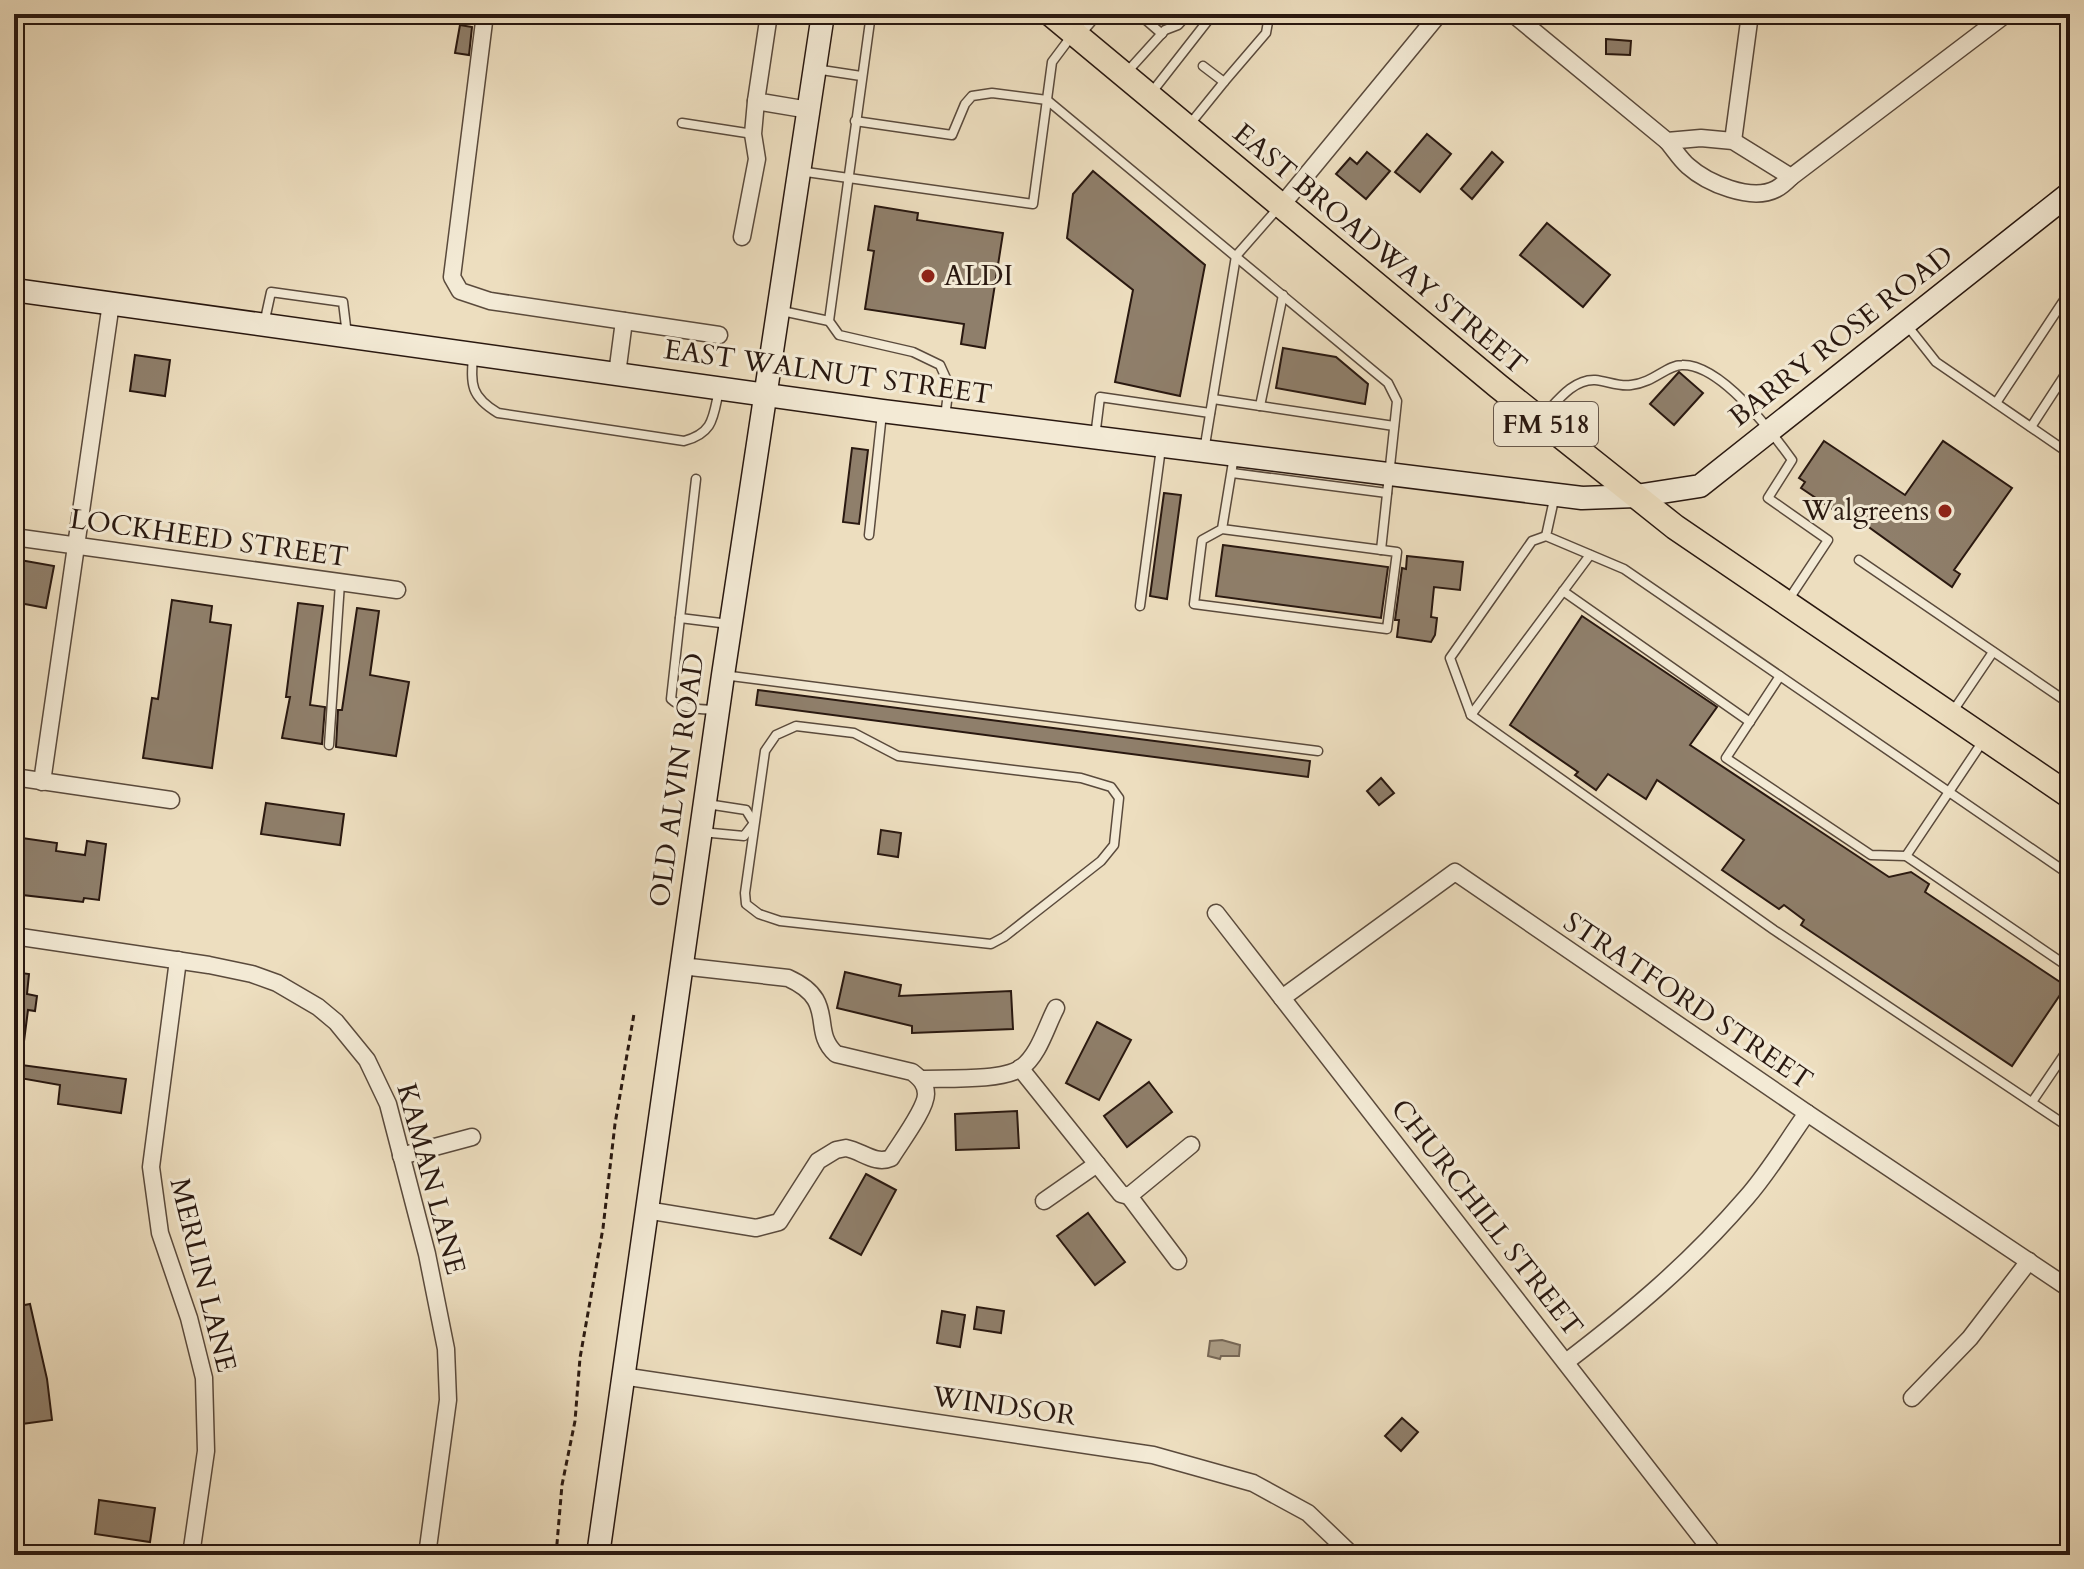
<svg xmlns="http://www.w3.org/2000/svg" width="2084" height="1569" viewBox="0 0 2084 1569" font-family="Cardo,serif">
<rect width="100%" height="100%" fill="#eddebf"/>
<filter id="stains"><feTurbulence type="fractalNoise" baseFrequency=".0025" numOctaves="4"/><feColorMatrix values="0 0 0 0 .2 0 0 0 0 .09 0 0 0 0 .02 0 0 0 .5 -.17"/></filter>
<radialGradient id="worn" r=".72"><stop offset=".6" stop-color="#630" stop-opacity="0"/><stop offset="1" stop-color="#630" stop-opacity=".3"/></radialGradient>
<path fill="#aa9b84" stroke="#766756" stroke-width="2" d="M1222 1340 1240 1345 1239 1356H1221L1220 1359 1208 1356 1210 1341Z"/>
<g fill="#8f7f6b" stroke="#291810" stroke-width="2">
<path d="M460 25 472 27 469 55 455 53Z"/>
<path d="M1606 39 1631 41 1630 55 1606 54Z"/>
<path d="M1427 134 1451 154 1420 192 1395 172Z"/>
<path d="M1367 152 1390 171 1366 199 1336 174 1350 158 1357 164Z"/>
<path d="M1492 152 1503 162 1472 199 1461 189Z"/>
<path d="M1093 171 1205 265 1180 396 1115 382 1133 290 1067 238 1073 194Z"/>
<path d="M875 206 918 213 917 220 1003 233 985 348 961 344 964 324 865 309 874 251 868 250Z"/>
<path d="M1547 223 1610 275 1583 307 1520 255Z"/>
<path d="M1283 348 1336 357 1368 384 1365 404 1276 388Z"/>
<path d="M135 355 170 360 165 396 130 391Z"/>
<path d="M1679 372 1703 393 1674 425 1650 404Z"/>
<path d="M1824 441 1905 495 1943 441 2012 488 1954 570 1960 574 1952 587 1856 518 1853 523 1801 488 1805 482 1799 478Z"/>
<path d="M852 448 868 450 859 524 843 522Z"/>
<path d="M1164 493 1181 495 1167 599 1150 596Z"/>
<path d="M1223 545 1388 567 1381 618 1216 596Z"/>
<path d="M1407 556 1463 562 1460 590 1434 587 1431 617 1437 618 1435 635 1431 642 1397 637 1399 620H1395L1402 568 1406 569Z"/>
<path d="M20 560 54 566 46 608 14 602Z"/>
<path d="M172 600 212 606 210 622 231 625 212 768 143 758 152 698 158 699Z"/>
<path d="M298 603 323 606 310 705 325 707 322 744 282 738 290 697H286Z"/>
<path d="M357 608 379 611 370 675 409 682 396 756 336 747 338 710H342Z"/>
<path d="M1582 616 1717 707 1690 745 1889 877 1911 872 1929 884 1925 892 2066 986 2012 1066 1801 925 1804 920 1784 905 1779 909 1722 870 1744 840 1657 780 1646 799 1608 774 1596 790 1575 775 1578 772 1510 725Z"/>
<path d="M758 690 1310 761 1308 777 756 705Z"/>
<path d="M1381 778 1394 793 1379 805 1367 791Z"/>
<path d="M266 803 344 814 340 845 261 834Z"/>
<path d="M881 830 901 833 898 857 878 854Z"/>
<path d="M22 838 57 843 56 851 85 855 87 841 106 844 99 900 84 898 83 902 14 894Z"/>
<path d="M14 972 29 974 27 994 37 996 35 1011 28 1010 23 1049H14Z"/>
<path d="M845 972 901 985 899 996 1011 991 1013 1029 912 1033V1026L837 1008Z"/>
<path d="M1097 1022 1131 1040 1099 1100 1066 1083Z"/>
<path d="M14 1064 126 1079 121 1113 58 1104 60 1085 14 1077Z"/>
<path d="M1149 1082 1172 1112 1127 1147 1104 1116Z"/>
<path d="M1017 1111 1019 1148 956 1150 955 1114Z"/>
<path d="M866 1174 896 1190 861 1255 830 1238Z"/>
<path d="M1088 1213 1125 1262 1095 1285 1057 1236Z"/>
<path d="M30 1304 47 1379 52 1420 14 1425V1307Z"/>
<path d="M977 1307 1004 1311 1001 1333 974 1329Z"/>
<path d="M942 1311 965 1315 960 1347 937 1343Z"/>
<path d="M1402 1418 1418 1432 1401 1451 1385 1436Z"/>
<path d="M99 1500 155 1508 150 1542 95 1534Z"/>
</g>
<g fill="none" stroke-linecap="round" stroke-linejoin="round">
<g stroke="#5a4a3c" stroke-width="11">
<g id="lane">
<path d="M871 14 829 321 839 335 913 352 940 365 949 385 945 417"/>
<path d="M1139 14 1162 34"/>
<path d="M1080 35 1098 14"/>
<path d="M1203 66 1224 82 1266 33 1268 22 1264 14"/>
<path d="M815 69 861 76"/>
<path d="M1127 72 1165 30 1178 25 1188 14"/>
<path d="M1152 92 1213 14"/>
<path d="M855 121 952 135 965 104 972 96 992 93 1047 100 1388 383 1397 401 1381 550"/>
<path d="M682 123 753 134"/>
<path d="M1190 124 1224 82"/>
<path d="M799 171 1033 204 1052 62 1073 34"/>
<path d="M782 311 829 321"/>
<path d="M264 324 271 292 343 302 347 335"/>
<path d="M1906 324 1936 362 2070 454"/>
<path d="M473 355C471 385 470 396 498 413L684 441C714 433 713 417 719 390"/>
<path d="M1213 399 1394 426"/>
<path d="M1996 403 2070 291"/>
<path d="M1260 406 1283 295"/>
<path d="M1541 418C1556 403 1572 379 1595 380 1607 381 1619 387 1631 385 1653 383 1667 365 1682 365 1721 364 1771 431 1792 460L1768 498 1828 540 1787 602"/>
<path d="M2031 427 2070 367"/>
<path d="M1095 437 1100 397 1210 413"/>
<path d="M1204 451 1236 256 1279 207"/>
<path d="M1232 473 1387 493"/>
<path d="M696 479 680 618 729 624"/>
<path d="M1555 495 1546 536 1624 569 2070 875"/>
<path d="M1222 529 1202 540 1194 604 1387 629 1397 552 1222 529 1234 456"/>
<path d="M869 535 882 413"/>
<path d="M1546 536 1532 541 1450 658 1471 715 1774 930 2070 1128"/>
<path d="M1859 560 2070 704"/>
<path d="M1563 591 1750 722"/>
<path d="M1140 606 1161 448"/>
<path d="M680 618 671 699C682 710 703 709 717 710"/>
<path d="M723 675 1318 751"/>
<path d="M1780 676 1726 758 1871 855 1906 856 2070 968"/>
<path d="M1951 714 1993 652"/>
<path d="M1471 715 1590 555"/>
<path d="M796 726 854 733 898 756 1081 778 1111 787 1119 798 1114 845 1101 861 1004 937 991 944 780 921 759 914 746 904 745 893 765 751 776 735Z"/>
<path d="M329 745 340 583"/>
<path d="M701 832 744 836 754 823 746 810 707 804"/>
<path d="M1906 856 1983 741"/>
<path d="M2032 1102 2070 1046"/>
</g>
</g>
<g stroke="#5a4a3c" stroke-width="19">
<g id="street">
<path d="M485 14 452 277 460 291 490 301 719 335"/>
<path d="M769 14 756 101 809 110"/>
<path d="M1513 14 1667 141 1701 138 1733 141 1791 177 2006 14"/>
<path d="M1667 141C1674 149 1680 159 1688 166 1707 183 1751 202 1776 189 1782 186 1787 181 1791 177"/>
<path d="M1733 141 1750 14"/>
<path d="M1281 206 1439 14"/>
<path d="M742 237 757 159 753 134 756 101"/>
<path d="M617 374 624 321"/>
<path d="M14 537 397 590"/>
<path d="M14 777 171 800"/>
<path d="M42 782 111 303"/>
<path d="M1216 913 1715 1555"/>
<path d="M14 936 209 965 252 974 277 983 318 1007 336 1022 367 1060 388 1104 427 1254 446 1349 448 1400 427 1555"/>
<path d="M178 960 151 1167 160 1233 189 1318 204 1378 206 1451 191 1555"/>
<path d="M1282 998 1455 872 1807 1113 2070 1289"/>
<path d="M1020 1068 1121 1194 1129 1196 1191 1145"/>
<path d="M922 1079C946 1078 1002 1081 1021 1068 1039 1055 1046 1027 1056 1008"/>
<path d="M401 1156 472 1137"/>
<path d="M1129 1196 1178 1261"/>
<path d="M1044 1201 1097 1164"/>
<path d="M646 1210 756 1228 779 1222 818 1161 836 1150 846 1148C862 1151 875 1165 891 1158 900 1143 926 1109 926 1094 926 1084 920 1078 912 1072L836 1054C809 1030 839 1001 788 978L681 966"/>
<path d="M1566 1362C1634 1310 1690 1263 1746 1198 1769 1172 1787 1141 1807 1113"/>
<path d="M622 1376 1153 1455 1253 1483 1308 1513 1352 1555"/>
<path d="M1912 1398 1970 1338 2029 1261"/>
</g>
</g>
<g stroke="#291810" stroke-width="25">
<g id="secondary">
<path d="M14 290 882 411 1582 498 1636 496 1700 486 2070 193"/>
<path d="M598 1555 723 675 823 14"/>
</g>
</g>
<g stroke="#291810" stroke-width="27">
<path id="primary" d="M1051 14 1498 386 1675 527 2070 796"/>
</g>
<path stroke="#291810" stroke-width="3" stroke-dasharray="6 4" stroke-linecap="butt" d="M556 1555 562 1485 575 1421 580 1358 603 1228 615 1124 634 1014"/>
<use href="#lane" stroke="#f3ead5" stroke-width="8"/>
<use href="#street" stroke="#f3ead5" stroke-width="16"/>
<use href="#secondary" stroke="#f3ead5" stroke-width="22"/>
<use href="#primary" stroke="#eddebf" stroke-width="24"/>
</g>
<g fill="#8f2418" stroke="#f3ead5" stroke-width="3">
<circle cx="928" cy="276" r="8"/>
<circle cx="1945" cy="511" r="8"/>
</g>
<g text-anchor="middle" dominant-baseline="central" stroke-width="6" stroke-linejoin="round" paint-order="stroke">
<rect fill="#f3ead5" stroke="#66574b" stroke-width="2" x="1494" y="402" width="104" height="44" rx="6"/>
<g font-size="26" font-weight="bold" fill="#291810">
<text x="1546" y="424">FM 518</text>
</g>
<g font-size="28" fill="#291810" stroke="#f3ead5">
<text transform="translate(1380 249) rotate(40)">EAST BROADWAY STREET</text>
<text transform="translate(1841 336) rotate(-38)">BARRY ROSE ROAD</text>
<text transform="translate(828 372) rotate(8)">EAST WALNUT STREET</text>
<text transform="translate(209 538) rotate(8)">LOCKHEED STREET</text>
<text transform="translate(677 780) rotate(-82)">OLD ALVIN ROAD</text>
<text transform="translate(1688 1001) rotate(34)">STRATFORD STREET</text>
<text transform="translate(431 1179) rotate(75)">KAMAN LANE</text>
<text transform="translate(1487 1218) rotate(52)">CHURCHILL STREET</text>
<text transform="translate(203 1275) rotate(76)">MERLIN LANE</text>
<text transform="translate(1004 1406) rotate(8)">WINDSOR</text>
</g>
<g font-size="28" fill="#291810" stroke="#f3ead5" text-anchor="start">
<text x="944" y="276">ALDI</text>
<text x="1929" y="511" text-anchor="end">Walgreens</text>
</g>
</g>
<rect width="2084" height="1569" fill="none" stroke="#eddebf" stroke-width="48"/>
<rect x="16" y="16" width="2052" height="1537" fill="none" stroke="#291810" stroke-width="4"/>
<rect x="24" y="24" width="2036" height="1521" fill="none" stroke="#291810" stroke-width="2"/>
<rect width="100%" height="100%" filter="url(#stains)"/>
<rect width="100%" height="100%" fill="url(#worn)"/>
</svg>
